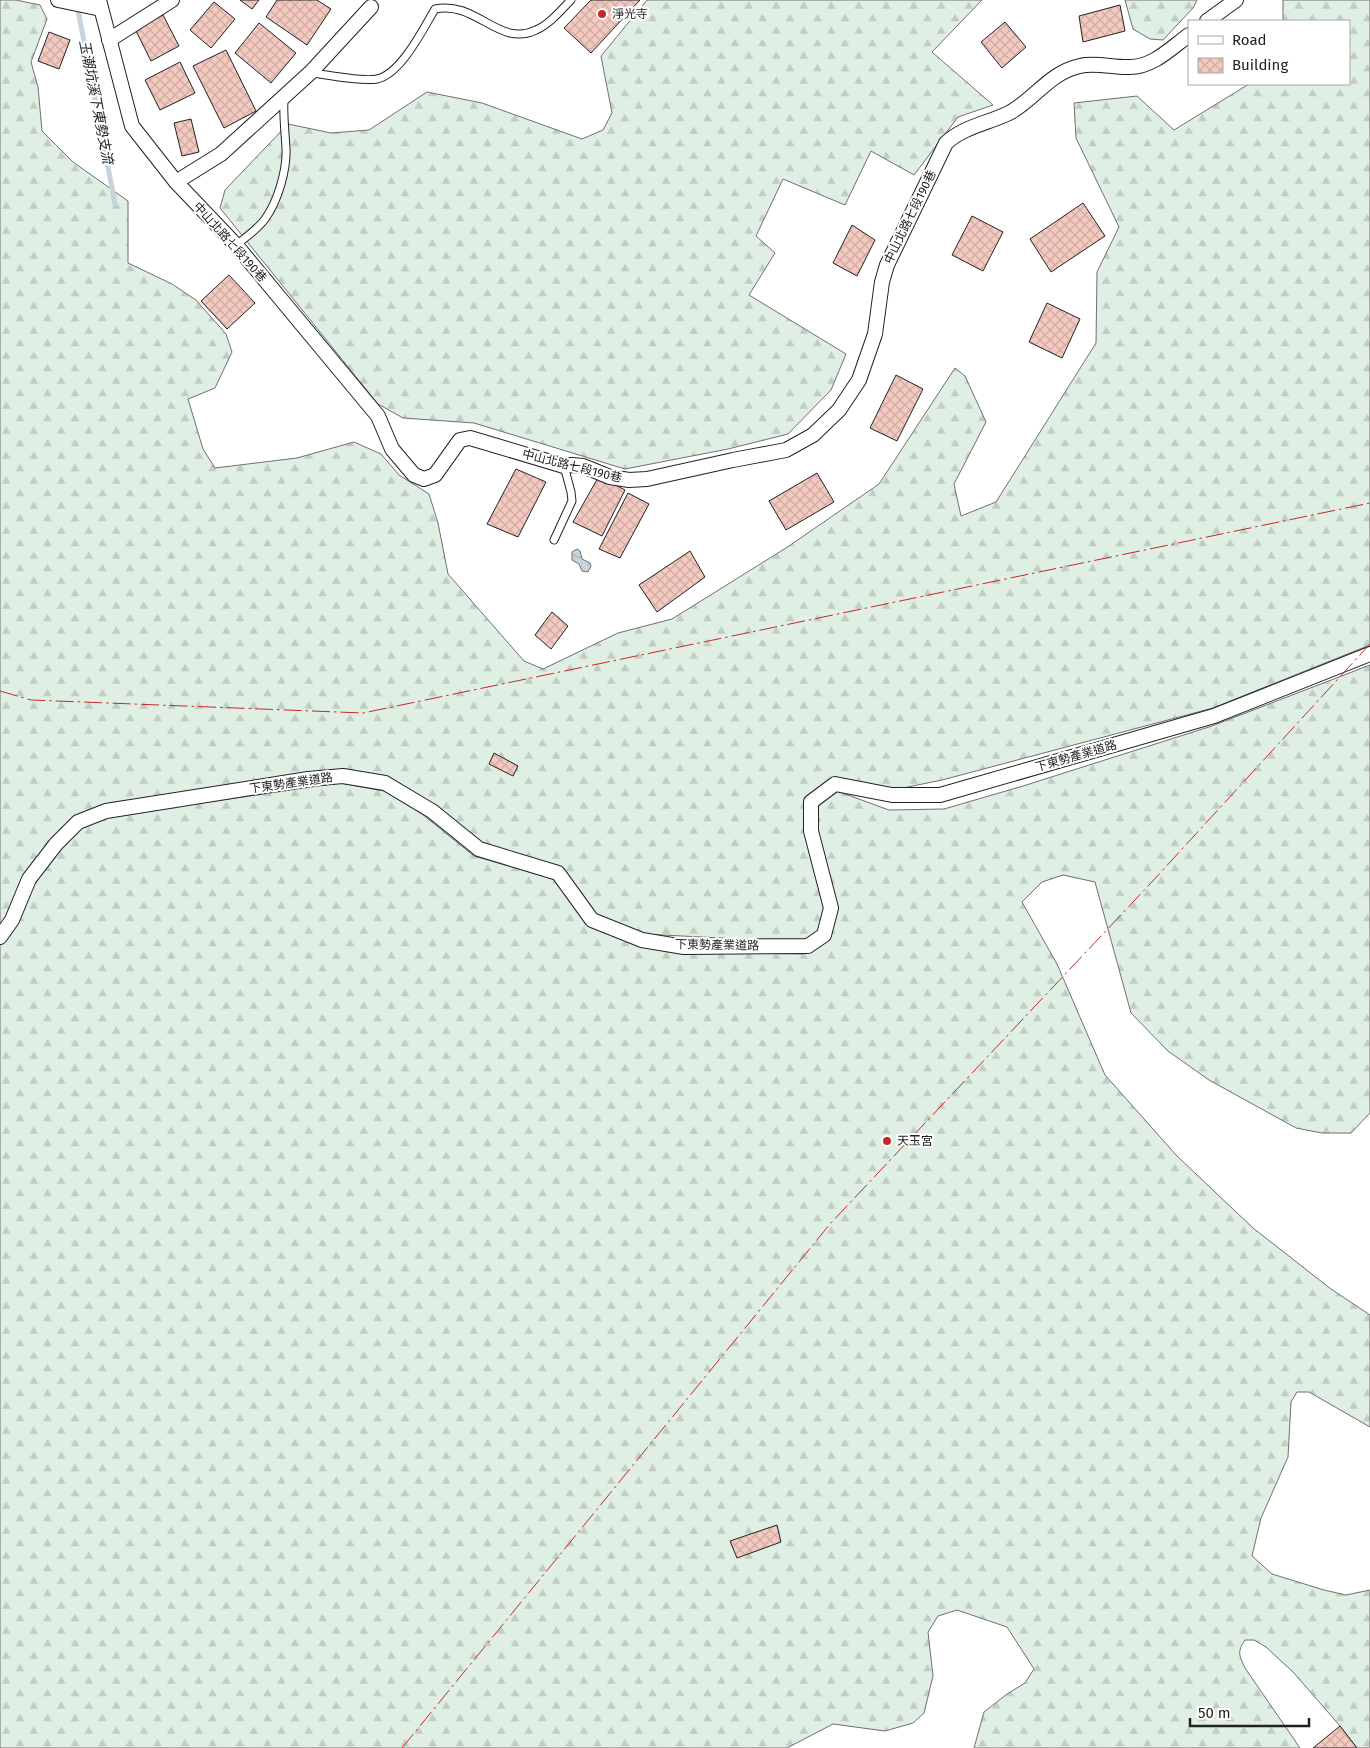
<svg xmlns="http://www.w3.org/2000/svg" width="1370" height="1748" viewBox="0 0 1370 1748" font-family="'Fira Sans','Noto Sans TC',sans-serif">
<defs>
<pattern id="forest-firs" width="22" height="20" patternUnits="userSpaceOnUse" patternTransform="scale(1.25)"><rect width="22" height="20" fill="#e0efe3"/><path d="M5 1l3.5 6h-7zM16 11l3.5 6h-7z" fill="#c0cdc2"/></pattern>
<pattern id="water-ripples" width="26" height="14" patternUnits="userSpaceOnUse" patternTransform="scale(1.25)"><rect width="26" height="14" fill="#c7d3dd"/><path d="M2 4q2-2 4 0t4 0M15 11q2-2 4 0t4 0" fill="none" stroke="#abb5bd"/></pattern>
<pattern id="building-cross-hatch" width="8" height="8" patternUnits="userSpaceOnUse" patternTransform="scale(1.25)"><rect width="8" height="8" fill="#f3c9c0"/><path d="M0 0l8 8M0 8l8-8" fill="none" stroke="#d0aca5"/></pattern>
</defs>
<rect width="100%" height="100%" fill="#fff"/>
<g fill="url(#forest-firs)" stroke="#6f6f6f">
<path d="M0 0H16L40 5 47 19 31 62 38 87 42 131 73 162 128 201V263L172 284 196 300 226 334 232 352 215 388 188 399 203 449 215 468 297 458 354 442 381 454 399 475 429 494 438 523 448 574 524 661 543 669 618 633 672 619 786 548 879 484 955 368 965 376 986 422 954 484 961 516 996 502 1096 343 1097 272 1119 227 1076 138 1074 103 1137 96 1174 130 1249 84H1349V21H1283V0H1370V645L1213 708 942 780 893 790 833 779 807 799 826 907 818 932 802 942 642 934 596 914 560 867 481 843 438 807 388 776 341 770 77 816 23 875 7 918 0 927Z"/>
<path d="M647 0H982L932 52 993 105 958 117 914 175 871 151 845 205 783 179 756 236 775 253 749 295 846 354 831 390 788 434 728 449 625 469 474 423 403 418 378 404 220 208 225 190 288 124 331 133 369 130 427 92 482 103 582 139 603 130 612 113 601 56Z"/>
<path d="M1125 0H1197L1193 8 1163 40 1150 39 1133 29Z"/>
<path d="M1370 665V1113L1351 1133H1322L1296 1128 1209 1080 1168 1051 1131 1013 1095 882 1063 875 1042 882 1022 902 1057 964 1105 1075 1177 1156 1253 1228 1331 1289 1370 1315V1427L1309 1392H1297L1291 1402 1288 1457 1261 1518 1252 1556 1272 1574 1324 1590 1346 1595 1370 1590V1748H1357L1340 1726 1293 1672 1266 1647 1254 1640H1245C1237 1652 1239 1655 1245 1668L1300 1748H974L984 1712 1007 1694 1025 1683 1034 1669 1007 1627 957 1610 938 1616 928 1632 933 1676 924 1713 913 1723 885 1731 833 1724 787 1748H0V944L16 922 32 882 60 849 80 829 110 816 340 783 384 791 422 814 474 856 553 879 588 922 684 952 803 954 828 937 816 832V806L837 791 889 810 944 809 1023 786 1212 726Z"/>
</g>
<path fill="url(#water-ripples)" stroke="#6f6f6f" d="M577 549 580 551 582 559 590 563 591 566 588 572 582 571 579 564 572 560V552Z"/>
<g fill="none" stroke-linecap="round" stroke-linejoin="round">
<path stroke="#c7d3dd" stroke-width="5" d="M77 5 115 204"/>
</g>
<g fill="url(#building-cross-hatch)" stroke="#222">
<path d="M240 0H259L252 9Z"/>
<path d="M277 0H317L331 9 307 45 266 17Z"/>
<path d="M591 0H640L591 53 564 28Z"/>
<path d="M214 2 235 19 211 48 190 30Z"/>
<path d="M1120 5 1125 31 1083 42 1079 16Z"/>
<path d="M163 15 179 46 151 61 135 29Z"/>
<path d="M1005 22 1026 47 1002 68 981 42Z"/>
<path d="M259 23 296 53 271 83 235 53Z"/>
<path d="M49 32 70 40 59 69 38 61Z"/>
<path d="M226 50 256 111 224 128 193 66Z"/>
<path d="M180 62 195 93 160 110 145 80Z"/>
<path d="M191 119 199 152 182 156 174 123Z"/>
<path d="M1083 203 1105 236 1051 272 1030 239Z"/>
<path d="M972 216 1003 232 983 271 952 255Z"/>
<path d="M852 225 875 240 857 276 833 263Z"/>
<path d="M229 275 255 303 227 329 201 301Z"/>
<path d="M1047 303 1080 319 1062 358 1029 342Z"/>
<path d="M896 375 923 389 897 441 870 428Z"/>
<path d="M516 469 546 482 518 537 487 524Z"/>
<path d="M817 473 834 502 786 530 769 501Z"/>
<path d="M599 476 625 490 602 536 573 522Z"/>
<path d="M628 493 649 504 620 558 599 549Z"/>
<path d="M690 551 705 577 657 612 639 585Z"/>
<path d="M552 612 568 626 551 649 535 635Z"/>
<path d="M494 753 518 766 513 776 489 764Z"/>
<path d="M777 1525 781 1542 737 1558 730 1541Z"/>
<path d="M1340 1726 1357 1748H1313Z"/>
</g>
<g fill="none" stroke-linecap="round" stroke-linejoin="round">
<g stroke="#222" stroke-width="9">
<g id="service">
<path d="M312 73C329 75 361 82 377 79 401 74 423 29 435 9 476 0 499 48 536 30 550 24 561 10 571 0"/>
<path d="M236 245C246 237 258 229 265 219 278 201 287 170 286 148 285 131 283 115 284 98"/>
<path d="M554 540 572 501 571 492 564 466"/>
</g>
</g>
<g stroke="#222" stroke-width="16">
<g id="minor">
<path d="M58 0 101 9"/>
<path d="M99 0 132 126 176 182 236 245 363 398 378 416 392 449 414 475 424 479 435 475 460 440 470 438 564 466 572 465 583 466 610 477 629 480 647 479 733 460 786 450 813 435 839 410 859 380 875 334 882 282 887 265 946 143C964 126 990 123 1011 112 1035 98 1051 72 1080 66 1096 62 1114 68 1130 67 1153 67 1171 48 1189 35"/>
<path d="M1207 21 1236 0"/>
<path d="M109 40 172 0"/>
<path d="M176 182 221 154 311 72 371 7"/>
<path d="M0 937 12 920 29 879 56 844 78 822 106 811 308 779 343 776 385 783 432 811 479 849 558 873 592 920 642 940 684 947 808 946 824 935 831 908 811 831V802L835 784 892 795H940L1214 716 1370 654"/>
</g>
</g>
<use href="#service" stroke="#fff" stroke-width="7"/>
<use href="#minor" stroke="#fff" stroke-width="14"/>
<g stroke="#c62828" stroke-width="1" stroke-dasharray="18 4 2.5 4" stroke-linecap="butt">
<path d="M0 691 31 700 363 713 1370 503"/>
<path d="M402 1748 830 1224 1150 884 1370 644"/>
</g>
</g>
<g fill="#c62828" stroke="#fff" stroke-width="2">
<circle cx="602" cy="14" r="5"/>
<circle cx="887" cy="1141" r="5"/>
</g>
<g text-anchor="middle" dominant-baseline="central" stroke-width="4" stroke-linejoin="round" paint-order="stroke">
<g font-size="12" fill="#222" stroke="#fff" text-anchor="start">
<text x="612" y="14">淨光寺</text>
<text x="897" y="1141">天玉宮</text>
</g>
<g font-size="12" fill="#222" stroke="#fff">
<text transform="translate(910 217) rotate(-64)">中山北路七段190巷</text>
<text transform="translate(230 242) rotate(48)">中山北路七段190巷</text>
<text transform="translate(572 466) rotate(14)">中山北路七段190巷</text>
<text transform="translate(1076 756) rotate(-16)">下東勢產業道路</text>
<text transform="translate(291 783) rotate(-8)">下東勢產業道路</text>
<text transform="translate(717 945) rotate(1)">下東勢產業道路</text>
</g>
<g font-size="14" font-style="italic" fill="#222" stroke="#fff">
<text transform="translate(96 102) rotate(79)">玉潮坑溪下東勢支流</text>
</g>
</g>
<rect x="1188" y="20" width="162" height="65" fill="#ffffff" stroke="#a7a7a7"/>
<rect x="1198" y="36" width="25" height="8" fill="#ffffff" stroke="#a7a7a7"/>
<text x="1232" y="45" font-size="15" fill="#222222">Road</text>
<rect x="1198" y="58" width="25" height="15" fill="url(#building-cross-hatch)" stroke="#a7a7a7"/>
<text x="1232" y="70" font-size="15" fill="#222222">Building</text>
<path d="M1190 1718v8h119v-8" fill="none" stroke="#222222" stroke-width="2.5"/>
<text x="1198" y="1718" font-size="15" fill="#222222" stroke="#ffffff" stroke-width="4" paint-order="stroke">50 m</text>
</svg>
